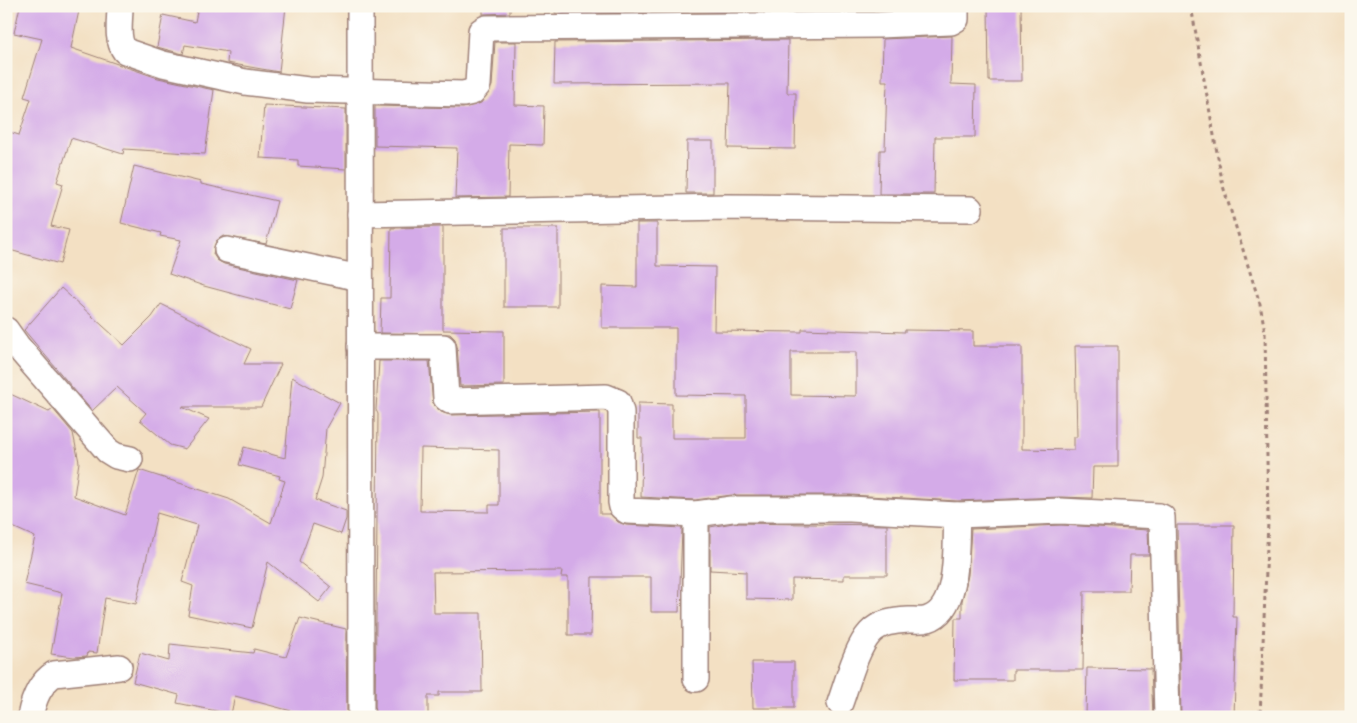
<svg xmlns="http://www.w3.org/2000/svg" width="1357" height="723" viewBox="0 0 1357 723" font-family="'IM FELL Great Primer',serif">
<rect width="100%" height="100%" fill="#fbf7ec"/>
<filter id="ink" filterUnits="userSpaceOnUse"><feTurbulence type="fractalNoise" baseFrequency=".02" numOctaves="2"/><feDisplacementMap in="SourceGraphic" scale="10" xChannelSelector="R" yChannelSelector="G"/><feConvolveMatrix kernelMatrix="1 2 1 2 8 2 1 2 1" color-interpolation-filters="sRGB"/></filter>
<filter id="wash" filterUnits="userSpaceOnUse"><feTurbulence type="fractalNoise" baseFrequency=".0096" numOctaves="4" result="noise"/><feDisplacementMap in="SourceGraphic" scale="20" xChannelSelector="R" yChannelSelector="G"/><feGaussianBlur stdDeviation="1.12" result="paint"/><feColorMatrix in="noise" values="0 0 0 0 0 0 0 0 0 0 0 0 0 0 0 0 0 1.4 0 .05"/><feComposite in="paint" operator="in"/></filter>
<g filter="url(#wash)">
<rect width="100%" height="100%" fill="#f3e0c3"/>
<g id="blocks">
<g fill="#d4abe8" fill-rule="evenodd">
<path d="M20 6H80L71 48 158 78 214 90 205 154 124 149 123 154 71 138 57 182 63 184 51 226 69 230 60 264 6 249V131L19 135 31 99 24 97 42 39 14 33Z"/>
<path d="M198 6H286L279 72 227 63 228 52 185 45 183 54 157 47 163 15 195 22Z"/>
<path d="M483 6H510V13L483 14Z"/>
<path d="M556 6H789V11L555 13Z"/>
<path d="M884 6H911V9L883 10Z"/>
<path d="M988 6H1021L1022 81H989Z"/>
<path d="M952 36 951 84 976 85 975 137H935L934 194H879L880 150H885L887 81H882L883 39Z"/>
<path d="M788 40 787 93H796L795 149 728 148 730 83 554 84 555 42Z"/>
<path d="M495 42H516L515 105 544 106 543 145 509 144 508 197 455 198 457 148 375 146V106L463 108 481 103 492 86Z"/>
<path d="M264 105 346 109V169L298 166V160L260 158Z"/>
<path d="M687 141H713V193H686Z"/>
<path d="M134 166 201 182V184L277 201 266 244 223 236 216 241 213 254 217 260 224 264 298 280 290 309 204 286 169 274 181 240 160 236 161 233 121 223Z"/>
<path d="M637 223H657V266L715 267 714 331 802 332V329L905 332V330L973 331V346H1022V449L1074 450V437H1077L1075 346H1118V467H1093L1092 498 1060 497 957 501 850 495H732L695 500 641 497 642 438H638V403L672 404V438H746V396L676 395V328H602V286L637 287ZM791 352H856V396L791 395Z"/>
<path d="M443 227V330L504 331V385L460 386 457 346 455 339 450 334 380 333 381 298H390L391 228Z"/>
<rect x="504" y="228" width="54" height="79"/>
<path d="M61 288 124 345 152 317 161 304 251 349 244 364H281L261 407H182L209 419 185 449 170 445 140 420 146 413 117 387 92 411 24 330Z"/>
<path d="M379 361H429L433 404 441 412 450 415 600 412V514H610L618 522 626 525 682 528 679 612H651V577H592L591 635H568V577H561L562 571 433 572 434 613H481L482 692H439V696H428V717H375L378 414 376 410ZM421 448 499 450V505H489V512L420 511Z"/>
<path d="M292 377 340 403 326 428 322 478 315 500 346 511V519L341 534 313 524 299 562 331 587 319 602 268 562 252 628 188 615 193 586 182 582 197 525 157 513 136 604 105 598 97 653 88 652 87 656 74 657 51 654 62 593 24 584 35 537 6 524V392L49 412 53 409 73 433 79 462 74 496 125 515 139 470 229 499 271 523 285 481 279 479 280 476 239 465 244 447 285 458Z"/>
<path d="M733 523 887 525V575H844V580L792 579V600L746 599V572L710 570V527Z"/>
<path d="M1061 525 1148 530 1149 555H1130L1129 591H1084L1083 670H1013V680H954L955 618H962V601L968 575 971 529Z"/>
<path d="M1177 525H1234L1233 617H1237L1234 717H1181Z"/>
<path d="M300 618 346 629 347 717H314L235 696 231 714 177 703 179 695 133 682 140 653 169 661 170 644 253 653 254 649 286 657Z"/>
<path d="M752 662H794V708H753Z"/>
<path d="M1087 668 1151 669 1153 717H1086Z"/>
</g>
</g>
</g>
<g filter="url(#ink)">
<use href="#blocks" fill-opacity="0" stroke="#9e8077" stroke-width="1"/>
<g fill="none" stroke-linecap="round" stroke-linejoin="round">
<g stroke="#9e8077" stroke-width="28">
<g id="street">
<path d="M120 6C120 21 116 39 125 51L163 64 245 82 308 90 463 94 472 92 478 85 481 31 486 28 879 25 951 22 956 19V6"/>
<path d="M360 6 361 717"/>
<path d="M360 214 727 207 970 209"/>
<path d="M227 250 360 278"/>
<path d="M6 330 18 347 108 451 116 456 130 459"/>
<path d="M360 347H443L446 398 450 401 606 397 618 402 621 412V502L622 507 627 511 696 514 732 509H850L957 515 1061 511 1159 516 1162 517 1167 717"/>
<path d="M696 514V679"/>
<path d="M840 703C847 684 856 648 870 633 880 622 894 621 909 620 914 620 922 621 928 619 961 609 955 542 957 515"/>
<path d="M30 717C33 701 40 683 54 674L119 667"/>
</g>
</g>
<path stroke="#9e8077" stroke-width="3" stroke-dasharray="4 4" stroke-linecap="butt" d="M1191 6 1223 186 1260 304 1265 332 1268 521 1260 717"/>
<use href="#street" stroke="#fff" stroke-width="25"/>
</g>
</g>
<rect width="1357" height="723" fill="none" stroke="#fbf7ec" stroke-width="25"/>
</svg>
